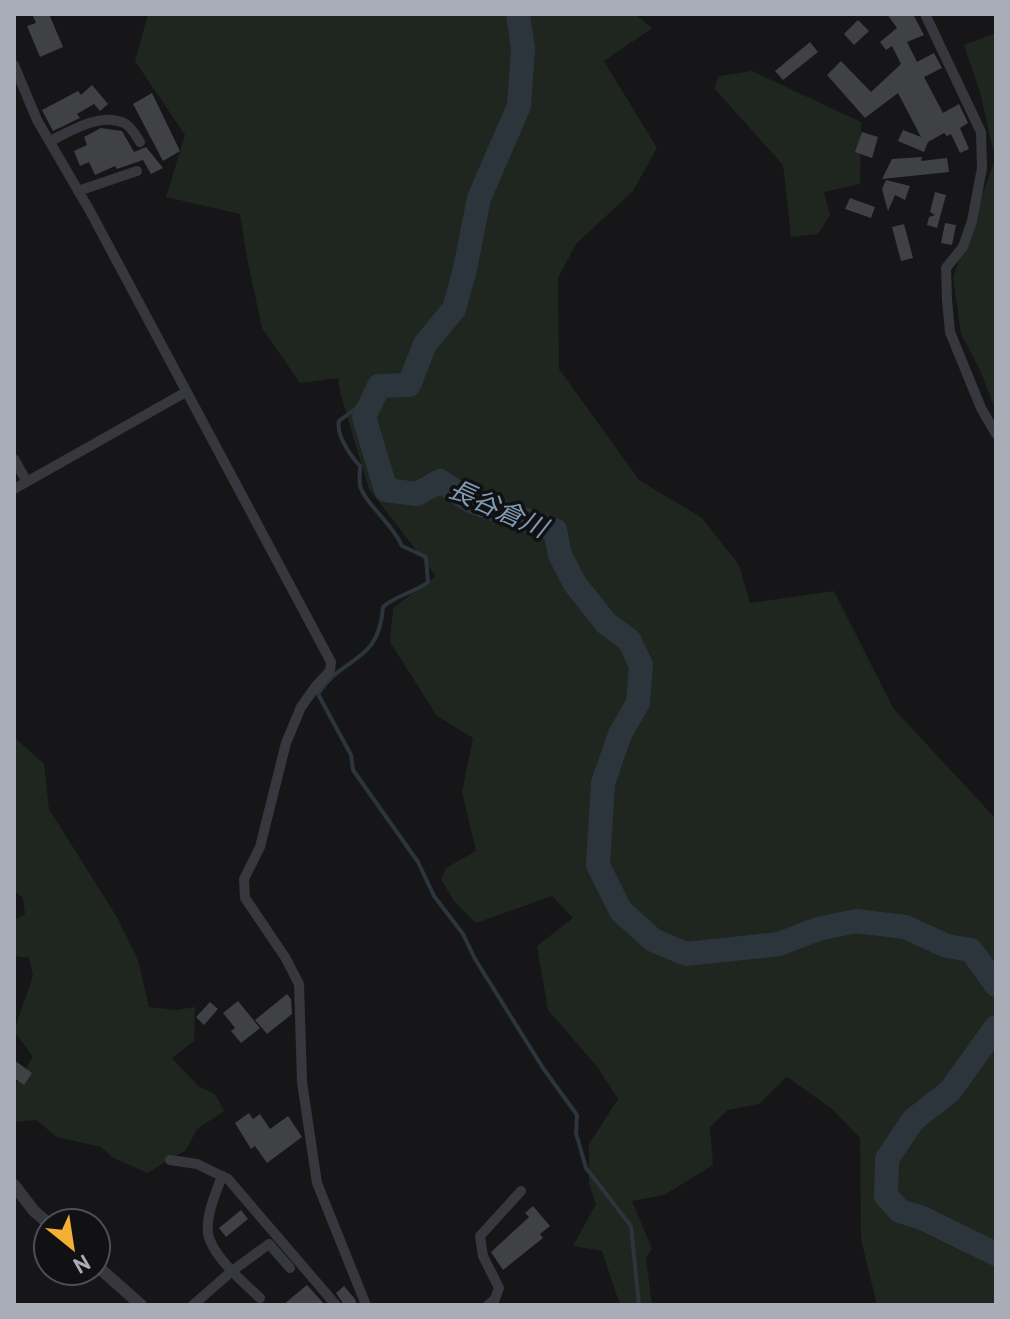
<svg xmlns="http://www.w3.org/2000/svg" width="1010" height="1319" viewBox="0 0 1010 1319" font-family="'PT Sans','Noto Sans JP',sans-serif">
<rect width="100%" height="100%" fill="#161618"/>
<g fill="#1e261f">
<path d="M148 14H635L652 28 604 61 657 148 633 191 576 244 558 278 559 369 639 480 702 518 739 565 750 603 834 591 893 708 996 819V1305H877L861 1239 860 1138 832 1109 787 1077 759 1104 728 1110 710 1127 713 1165 664 1195 632 1201 652 1249 646 1258 652 1305H620L602 1251 573 1246 596 1204 589 1184V1144L618 1099 598 1068 548 1010 537 946 573 918 552 896 476 923 454 901 441 879 446 868 476 851 462 792 473 738 437 716 390 642 393 608 436 576 369 489 341 396 338 378 300 383 262 328 247 258 240 214 166 197 185 135 135 61Z"/>
<path d="M996 33V411L979 368 961 334 953 277 995 159 980 92 964 45Z"/>
<path d="M752 71 861 122 860 184 824 192 830 215 818 234 791 237 783 165 714 88 719 76Z"/>
<path d="M14 737 44 764 49 809 118 919 138 960 149 1007 176 1010 195 1007 194 1041 172 1058 198 1086 215 1094 224 1111 197 1129 186 1150 147 1173 112 1157 101 1147 57 1137 36 1120 14 1122V1087L33 1057 14 1031 33 976 29 958 14 956V920L25 914 23 898 14 891Z"/>
</g>
<g fill="none" stroke-linecap="round" stroke-linejoin="round">
<path stroke="#2c353c" stroke-width="4" d="M375 394 339 421C336 435 350 455 360 466 360 472 359 480 360 486 367 506 392 523 402 546L426 557 428 582C414 593 396 595 383 607 379 665 342 655 318 694L351 755 353 770 418 862 434 896 463 934 475 959 543 1068 577 1115 576 1133 586 1168 631 1226 639 1305"/>
<g stroke="#2c353c" stroke-width="24">
<path d="M518 14 523 49 519 106 479 198 465 269 454 309 425 344 409 385 379 386 364 417 386 490 417 494 440 481 472 502 555 530 560 555 575 584 606 623 629 640 641 665 638 703 620 734 603 783 598 865 621 911 653 940 686 954 779 944 818 929 856 921 905 927 947 946 971 950 996 985"/>
<path d="M996 1027 950 1091 913 1120 887 1159 886 1196 900 1211 922 1218 996 1254"/>
</g>
</g>
<g fill="#404145">
<path d="M32 14H49L63 47 40 57 27 26 36 23Z"/>
<path d="M887 14H913L924 35 907 42 917 62 934 53 942 68 924 77 943 113 959 104 968 123 960 128 969 149 960 153 951 134 947 136 944 133 928 142 924 152 898 141 903 130 921 137 898 93 865 118 827 75 841 61 871 92 901 64 892 46 886 50 880 42 897 28Z"/>
<path d="M858 20 869 31 854 45 844 34Z"/>
<path d="M810 42 818 52 783 80 775 71Z"/>
<path d="M92 85 108 104 100 111 94 104 77 114 80 118 53 131 42 110 78 91 81 95Z"/>
<path d="M152 93 180 151 163 161 133 104Z"/>
<path d="M101 128 122 131 134 152 146 147 163 168 151 174 143 160 117 169 115 166 95 175 89 162 80 166 74 151 87 145 84 137Z"/>
<path d="M862 132 878 137 872 158 855 152Z"/>
<path d="M922 157 921 161 947 158 949 172 882 179 892 159Z"/>
<path d="M886 180 910 186 905 200 895 195 888 211 882 189Z"/>
<path d="M935 192 946 195 937 228 927 225 929 217 935 215 930 212Z"/>
<path d="M850 198 875 207 871 218 845 209Z"/>
<path d="M945 223 956 225 952 245 941 243Z"/>
<path d="M904 224 913 258 901 261 892 227Z"/>
<path d="M287 994 291 999 292 1014 267 1034 255 1020Z"/>
<path d="M238 1001 260 1028 241 1043 231 1031 235 1028 223 1013Z"/>
<path d="M210 1002 218 1009 204 1025 196 1017Z"/>
<path d="M14 1060 32 1073 24 1085 14 1078Z"/>
<path d="M249 1113 253 1119 260 1114 270 1129 288 1116 302 1137 267 1163 255 1146 251 1149 235 1123Z"/>
<path d="M533 1206 550 1226 540 1234 543 1238 503 1270 491 1252 529 1217 525 1213Z"/>
<path d="M241 1210 248 1219 226 1237 219 1228Z"/>
<path d="M307 1285 325 1305H283Z"/>
<path d="M344 1286 355 1299 357 1305H344L336 1293Z"/>
</g>
<g fill="none" stroke-linecap="round" stroke-linejoin="round">
<g stroke="#37383d" stroke-width="10">
<path d="M925 14 981 132 982 168 972 221 963 247 946 268 947 300 950 332 981 408 996 434"/>
<path d="M14 65 37 120 90 211 331 662 330 671 316 686 301 707 286 743 260 847 244 879 245 898 285 957 299 984 302 1082 317 1183 366 1305"/>
<path d="M50 141C71 131 100 112 124 123 131 126 136 136 140 142"/>
<path d="M78 191 137 171"/>
<path d="M14 459 27 482"/>
<path d="M14 489 186 392"/>
<path d="M170 1160 197 1164 228 1179 336 1305"/>
<path d="M222 1176C216 1193 206 1214 208 1233 211 1255 244 1283 260 1298"/>
<path d="M193 1305 232 1271 269 1244 290 1268"/>
<path d="M488 1305 495 1299 499 1288 483 1256 480 1236 521 1191"/>
</g>
<g stroke="#37383d" stroke-width="12">
<path d="M14 1185 34 1211 48 1223"/>
<path d="M96 1265 141 1305"/>
</g>
</g>
<g text-anchor="middle" dominant-baseline="central" stroke-width="7" stroke-linejoin="round" paint-order="stroke">
<g font-size="26" font-style="italic" fill="#7f9bb3" stroke="#111113">
<text transform="translate(498 508) rotate(24)">長谷倉川</text>
</g>
</g>
<rect width="1010" height="1319" fill="none" stroke="#a8adb8" stroke-width="32"/>
<g transform="translate(72 1247) rotate(150)"><circle r="38" fill="#111113" stroke="#4d4f55" stroke-width="2"/>
<path d="M0-6L14 30L0 20L-14 30Z" fill="#f2b134"/>
<text y="-12" font-size="22" font-weight="bold" text-anchor="middle" fill="#a8adb8">N</text>
</g>
</svg>
